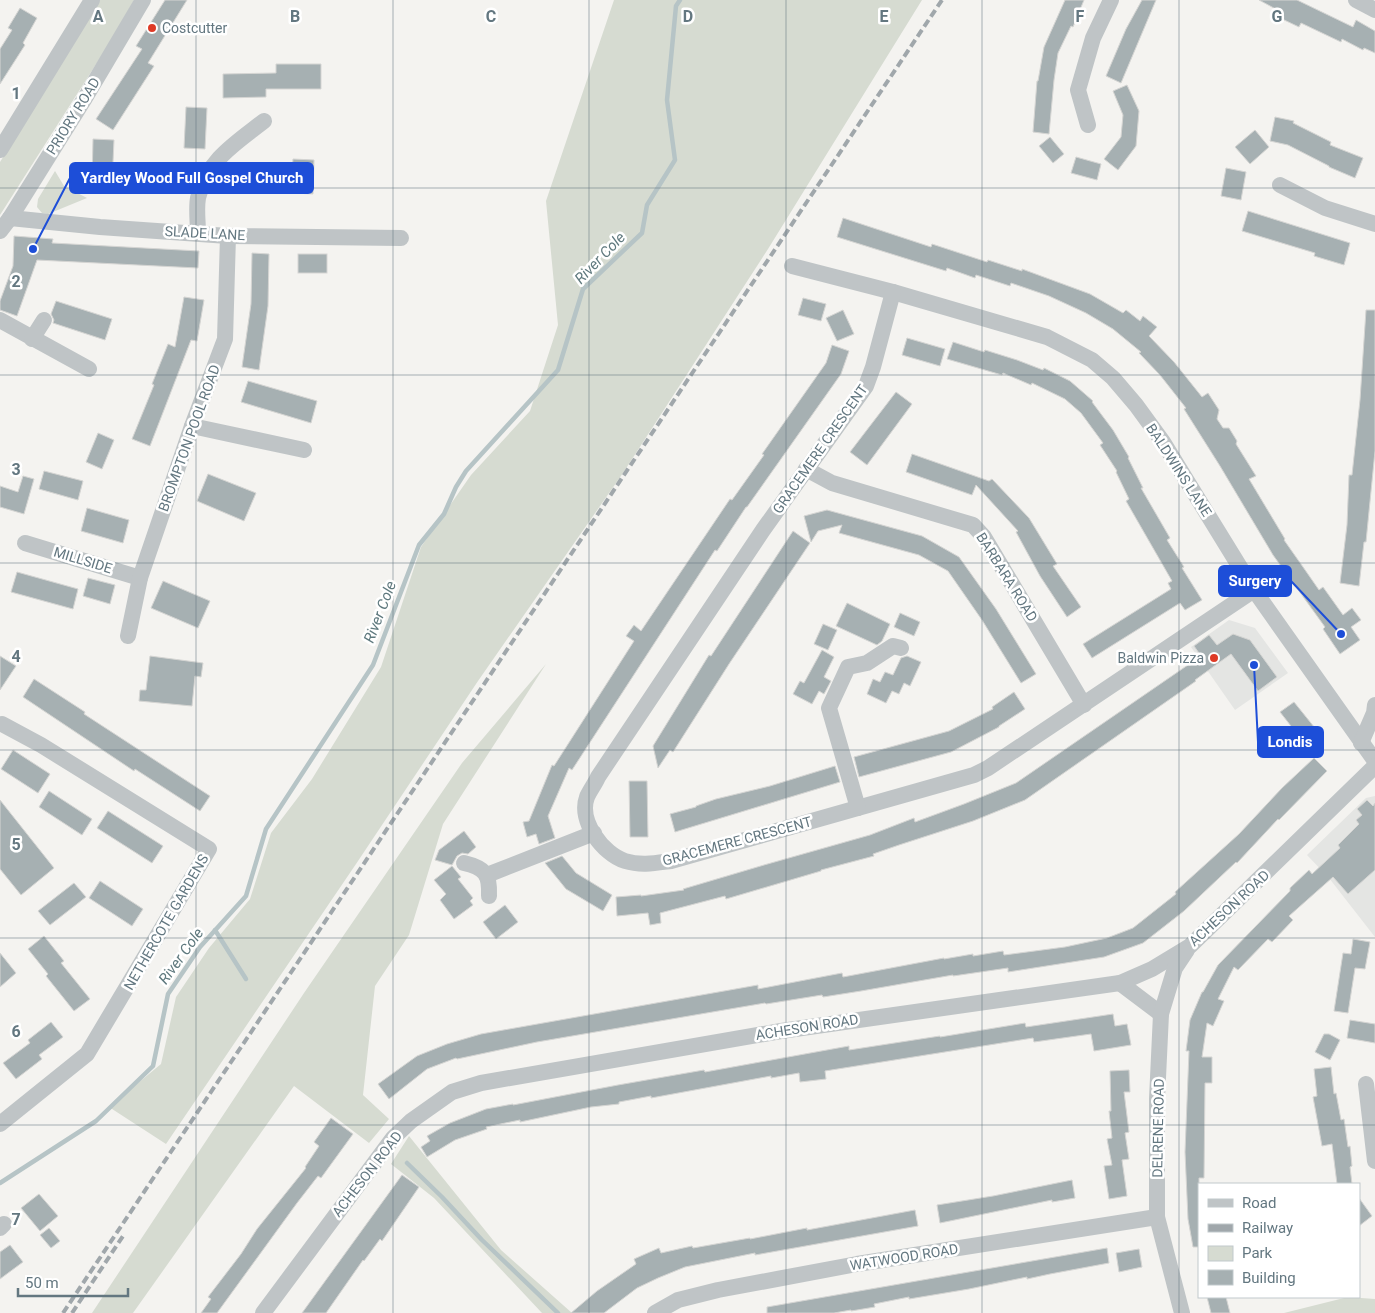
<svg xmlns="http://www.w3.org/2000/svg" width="1375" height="1313" viewBox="0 0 1375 1313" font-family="Roboto,sans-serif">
<rect width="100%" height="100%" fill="#f4f3f0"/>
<g fill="#e4e5e3">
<path d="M1229 620 1255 628 1288 673 1235 710 1191 647Z"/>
<path d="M1375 796V937L1329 878 1307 855 1366 798Z"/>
</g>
<g fill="#d6dbd1">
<path d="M100 0H134L114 36 0 215V162Z"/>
<path d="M614 0H922L768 249 623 473 478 681 356 864 166 1144 109 1107 161 1064 176 997 209 948 250 899 271 833 312 779 381 667 421 547 471 475 530 411 558 325 546 201Z"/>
<path d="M55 171 64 186 87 198 48 214 42 213 37 207 38 199Z"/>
<path d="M546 664 443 824 409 935 375 986 363 1095 389 1119 369 1143 294 1086 133 1313H92L304 993 462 763Z"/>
<path d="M409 1136 501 1250 572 1313H542L434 1198 391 1164Z"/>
<path d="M1348 1297 1375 1299V1313H1284Z"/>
</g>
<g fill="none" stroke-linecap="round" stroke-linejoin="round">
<g stroke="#b6c4c6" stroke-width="4.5">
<path d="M215 930 246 979"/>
<path d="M407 1163 442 1197 482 1240 558 1313"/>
<path d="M0 1183 96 1121 153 1066 168 994 200 947 246 896 266 829 373 665 419 545 444 514 456 487 466 471 558 370 583 289 642 233 647 205 675 160 667 100 676 6 680 0"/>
</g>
</g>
<g fill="#a6b0b2" stroke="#d5d5d3">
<path d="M165 0H187L148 63 154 66 113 130 96 119 142 49 136 46Z"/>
<path d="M1065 0H1084L1073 27 1071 26 1058 53 1054 80 1049 134 1033 132 1037 81H1038L1044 47Z"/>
<path d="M1142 0H1156L1121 83 1106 76 1126 29Z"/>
<path d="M1259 0H1297L1353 27 1356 20 1375 31V53L1364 48 1363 50 1342 39 1341 42 1301 23 1299 27 1280 18 1283 13Z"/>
<path d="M20 8 37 18 23 43 25 45 0 84V49L12 30 8 28Z"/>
<path d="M276 64H321V89H266V97L223 98V74L276 73Z"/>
<path d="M1127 85 1139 111 1136 146 1118 170 1104 159 1121 137 1123 115 1113 91Z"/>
<path d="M186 107 207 108 205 149 184 148Z"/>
<path d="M1275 117 1294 121 1293 123 1331 142 1330 145 1363 158 1355 178 1329 167V166L1288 145 1270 141Z"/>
<path d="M1255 130 1269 147 1250 164 1235 147Z"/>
<path d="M1050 137 1064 154 1053 163 1039 146Z"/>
<path d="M93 139 114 140 112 184 92 183Z"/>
<path d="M1076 157 1101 164 1097 180 1071 173Z"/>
<path d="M293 159 314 160 313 194 234 190V169L292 171Z"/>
<path d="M1226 168 1246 172 1241 200 1221 196Z"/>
<path d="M1248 211 1350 243 1344 265 1314 256 1315 253 1242 231Z"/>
<path d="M843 218 931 247 932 244 987 262 988 260 1022 271V269L1090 294 1123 313 1126 310 1140 321 1143 316 1157 327 1149 336 1174 362 1202 397 1208 393 1219 410 1217 419 1223 428H1229L1237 441 1236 444 1256 476 1249 479 1285 539 1284 540 1303 567 1319 590 1323 587 1343 615 1352 608 1361 620 1351 627 1360 640 1340 654 1323 629 1325 627 1273 555 1220 466 1184 409 1186 408 1160 375 1139 353 1141 352 1113 329 1086 313 1049 296 1011 283 1010 286 976 275 975 278 947 268 946 271 837 237Z"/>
<path d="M14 236 53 239 52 243 199 251 198 268 37 260 17 316 0 310V301L13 266Z"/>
<path d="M252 253 269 254 268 306 259 370 242 367 251 304Z"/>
<rect x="298" y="254" width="29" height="19"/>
<path d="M184 297 204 300 197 341 191 340 150 446 132 439 154 385 152 384 168 344 175 347Z"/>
<path d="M803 298 826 304 821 321 798 315Z"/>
<path d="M56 301 112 319 105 340 53 323 54 320 51 314Z"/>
<path d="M843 310 854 334 837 341 826 318Z"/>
<path d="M1366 310H1375V451L1366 542H1364L1359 586 1340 583 1347 525 1349 475H1352L1360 400Z"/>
<path d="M907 338 945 349 940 366 902 355Z"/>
<path d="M953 342 984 352 985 350 1017 360 1043 370 1044 368 1070 381 1093 401 1092 402 1113 430 1129 457 1128 458 1143 488H1141L1170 538 1167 540 1184 567 1182 568 1202 600 1185 610 1180 603 1092 658 1083 644 1171 589 1168 583 1172 581 1126 501 1129 499 1116 472 1117 471 1100 445 1103 443 1081 413 1065 399 1032 383 1031 385 1003 373 1002 375 947 359Z"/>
<path d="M832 345 849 351 841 374 747 507H746L717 551 715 550 572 770 569 768 548 816 555 838 539 844 536 834 527 837 523 822 529 821 552 765 554 766 634 641 626 636 634 625 641 631 730 499 732 500 764 455 762 454 826 363Z"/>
<path d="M248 381 317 401 311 423 241 402Z"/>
<path d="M896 392 912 404 867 465 850 452Z"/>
<path d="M98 433 114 440 102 469 86 462Z"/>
<path d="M912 454 989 481 992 479 1029 518 1057 564 1053 566 1081 607 1067 617 1040 576 1016 532 1018 531 976 485 972 495 906 472Z"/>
<path d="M44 471 83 481 78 500 39 489Z"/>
<path d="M208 474 256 493 244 521 197 501Z"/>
<path d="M23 476 34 479 24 514 0 507V486L18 492Z"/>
<path d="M87 508 129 520 123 543 81 531Z"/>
<path d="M827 510 922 536 959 557 996 609 1036 674 1021 683 982 620 948 571 919 555 839 533 842 525 818 531 811 542 804 516Z"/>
<path d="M793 531 810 543 729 664 673 752 670 750 658 768 653 746 709 655 711 656Z"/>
<path d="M17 572 78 589 73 609 11 592Z"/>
<path d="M88 578 115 585 110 604 83 596Z"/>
<path d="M163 581 210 601 198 628 151 608Z"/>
<path d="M847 603 890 624 882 641 877 645 836 626Z"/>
<path d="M900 613 920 622 914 636 894 627Z"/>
<path d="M823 624 837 630 828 650 814 644Z"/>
<path d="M1233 634 1250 640 1277 677 1258 691 1231 654 1195 680 1196 681 1025 800 973 821 899 845 873 854 874 856 821 870V871L726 899 725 896 660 913 661 923 650 925 648 913 617 916 616 897 641 895V896L684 890 683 889 764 865 870 835 914 818 915 822 964 804 1016 783 1201 656 1194 646 1209 635 1217 645Z"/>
<path d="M822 650 834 657 824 677 831 681 824 694 819 691 812 704 793 694 800 681 804 683Z"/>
<path d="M0 656 16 666 0 690Z"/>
<path d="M150 656 203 663 201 677 195 676 192 706 139 701 140 690H146Z"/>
<path d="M907 656 921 662 910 686 904 683 899 694 892 691 886 703 867 694 873 679 880 682 885 672 893 675 901 658Z"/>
<path d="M34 679 85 712 84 714 210 796 200 811 135 769 134 771 23 697Z"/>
<path d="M1014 692 1025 709 999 726V727L951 752 859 777 854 757 949 731 993 709 992 707Z"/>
<path d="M1294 702 1323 738 1309 749 1280 712Z"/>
<path d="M13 750 50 774 38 793 1 769Z"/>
<path d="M1314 758 1327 771 1279 820 1278 819 1237 863 1236 862 1184 911 1143 943 1104 957 1008 972V968L953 976V975L861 991 823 997 822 995 766 1004 765 1003 537 1042 457 1059 456 1058 427 1069 389 1099 378 1084 417 1056 447 1044 481 1034 758 985V989L842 973 843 977 944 958V959L973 954V956L1003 951 1004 955 1065 947 1107 938 1133 928 1176 894 1175 892 1239 834 1282 788Z"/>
<path d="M835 766 840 782 675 832 670 814 696 807V806L716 799 770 786Z"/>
<path d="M629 781H647L648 837H630Z"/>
<path d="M49 791 92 819 82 835 39 807Z"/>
<path d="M0 800 54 868 21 895 0 869Z"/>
<path d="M1367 800 1373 806 1375 803V870L1348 894 1333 877 1289 916 1293 920 1272 942 1268 939 1238 970 1234 967 1218 999 1224 1001 1213 1026 1207 1023 1202 1057H1212V1083H1205L1204 1178H1199V1247H1193L1188 1219 1185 1152 1189 1051H1186L1190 1020 1202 992H1203L1218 965 1290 891V888L1309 870 1312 874 1340 848 1338 845 1359 824 1356 820 1362 815 1357 809Z"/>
<path d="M108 811 163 846 152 863 97 828Z"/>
<path d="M464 831 476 847 468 854 462 853 457 856 452 865 435 860 439 850Z"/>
<path d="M562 856 576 873 612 895 603 911 566 889 545 863Z"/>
<path d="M452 866 461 877 458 879 473 898 470 901 473 905 454 919 440 900 446 894 434 880Z"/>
<path d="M100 881 143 909 132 926 89 898Z"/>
<path d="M74 883 86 897 50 925 38 911Z"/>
<path d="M505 905 518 922 496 939 483 922Z"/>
<path d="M44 936 64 961 61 963 90 999 74 1011 46 976 48 974 28 949Z"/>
<path d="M1353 939 1370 942 1365 969 1355 968 1348 1013 1334 1011 1343 953 1351 954Z"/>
<path d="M0 953 16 973 0 987Z"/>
<path d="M1113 1014 1115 1026 1127 1024 1131 1045 1094 1051 1091 1034 1034 1042 1033 1038 825 1071 826 1079 800 1082 799 1073 771 1078V1076L651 1098V1096L619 1102V1104L591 1107 520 1122V1120L486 1127 487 1129 455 1140 427 1157 421 1147 430 1141 427 1136 450 1123 486 1109 513 1104V1105L618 1085 704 1070 705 1072 849 1046V1050L940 1036V1037L1025 1023 1026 1027Z"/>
<path d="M1350 1020 1375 1024V1043L1347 1038Z"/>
<path d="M51 1022 63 1037 39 1055 42 1059 16 1079 3 1063 30 1043 28 1040Z"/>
<path d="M1324 1034H1329L1340 1040 1330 1060 1315 1052Z"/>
<path d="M1331 1067 1334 1094 1336 1093 1341 1120 1344 1119 1348 1147 1350 1146 1352 1166 1350 1167 1352 1184H1337L1332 1144 1322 1146 1313 1097 1317 1096 1314 1069Z"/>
<path d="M1129 1070 1130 1092H1124L1129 1132 1125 1133 1129 1159 1122 1160 1127 1196 1109 1199 1104 1166 1112 1165 1107 1139 1112 1138 1109 1111H1111L1110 1071Z"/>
<path d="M331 1118 353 1134 321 1178 318 1176 297 1203 217 1313H201L211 1299 208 1297 241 1254 257 1229 306 1168 305 1167 319 1146 314 1142Z"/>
<path d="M402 1175 419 1187 382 1241 380 1239 364 1261 363 1260 326 1313H302Z"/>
<path d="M1072 1180 1075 1198 1052 1202V1200L940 1223 937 1205 993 1196Z"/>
<path d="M39 1194 58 1216 40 1231 21 1208Z"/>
<path d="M1359 1198 1372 1216 1359 1226Z"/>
<path d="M915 1210 918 1226 755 1255V1253L685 1267 658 1278 637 1288 604 1313H571L597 1291 636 1264 634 1259 659 1248 661 1253 692 1246 693 1248 750 1238V1239L807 1228V1230Z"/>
<path d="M49 1228 60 1241 51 1248 40 1235Z"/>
<path d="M10 1245 23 1262 0 1279V1252Z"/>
<path d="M1107 1248 1109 1263 1050 1274 1027 1279V1277L969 1289 909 1299V1297L874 1304 875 1307 851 1311V1310L834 1313H767V1307Z"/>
<path d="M1139 1249 1142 1267 1119 1272 1116 1253Z"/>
<path d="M1207 1297H1226L1230 1313H1211Z"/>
</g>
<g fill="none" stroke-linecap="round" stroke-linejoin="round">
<g stroke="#bfc4c6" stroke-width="16">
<path d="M1356 0 1375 10"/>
<path d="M1088 125 1078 90 1093 38 1111 0"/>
<path d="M0 150 92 0"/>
<path d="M1280 185 1325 208 1375 224"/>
<path d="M10 218 100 227 228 236 401 238"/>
<path d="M0 231 10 218 85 98 143 0"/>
<path d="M198 233C198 222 196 209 198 198 207 160 236 143 264 121"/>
<path d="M792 266 893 292 1047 337 1092 360 1113 378 1136 405 1163 442 1254 590 1375 761"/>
<path d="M893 292 873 367 866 386 763 530 598 777C595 784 590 790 587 797 578 821 603 854 625 861 641 866 656 863 671 861L974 775 988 768 1254 590"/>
<path d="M0 320 89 369"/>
<path d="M32 339 44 320"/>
<path d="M192 426 304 450"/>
<path d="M806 469 832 483 973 525 984 537 1084 705"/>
<path d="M25 543 140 578"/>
<path d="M128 636 140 578 192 426 225 339 228 236"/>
<path d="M1361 743 1374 713 1375 705"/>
<path d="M858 808 829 708 848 667 867 663 893 646 901 648"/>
<path d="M464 863C485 868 490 874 489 896"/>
<path d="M487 875 594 833"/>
<path d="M1120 983 1161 1014"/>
<path d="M1366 1084 1375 1161"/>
<path d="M0 1124 87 1054 209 849 41 745 2 724"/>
<path d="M0 1228 4 1224"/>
<path d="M263 1313 393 1138 411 1121 452 1092 481 1083 781 1031 1120 983 1152 969 1190 946 1375 766"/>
<path d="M655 1313 678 1300 718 1290 857 1264 1157 1217"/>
<path d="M1182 1313 1157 1217V1099L1161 1014 1175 968 1187 950"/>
</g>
<g stroke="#a0a7ab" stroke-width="4" stroke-dasharray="8 4" stroke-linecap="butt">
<path d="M63 1313 942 0"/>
<path d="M72 1313 123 1236"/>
</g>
</g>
<path fill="none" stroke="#637780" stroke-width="1" stroke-opacity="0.55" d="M196 0V1313M393 0V1313M589 0V1313M786 0V1313M982 0V1313M1179 0V1313M0 188H1375M0 375H1375M0 563H1375M0 750H1375M0 938H1375M0 1125H1375"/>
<g fill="#de3a26" stroke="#fff" stroke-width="2">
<circle cx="152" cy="28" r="5"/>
<circle cx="1214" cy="658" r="5"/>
</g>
<g text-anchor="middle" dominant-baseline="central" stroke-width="5" stroke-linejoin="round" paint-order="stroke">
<g font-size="14" fill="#637780" stroke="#fff" text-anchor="start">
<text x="162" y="28">Costcutter</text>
<text x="1204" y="658" text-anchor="end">Baldwin Pizza</text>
</g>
<g font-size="14" fill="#637780" stroke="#fff">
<text transform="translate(73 116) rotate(-58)">PRIORY ROAD</text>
<text transform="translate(205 233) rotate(3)">SLADE LANE</text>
<text transform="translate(189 438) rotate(-70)">BROMPTON POOL ROAD</text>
<text transform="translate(820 449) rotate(-55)">GRACEMERE CRESCENT</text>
<text transform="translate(1179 470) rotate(57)">BALDWINS LANE</text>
<text transform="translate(83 560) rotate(17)">MILLSIDE</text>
<text transform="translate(1007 577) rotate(58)">BARBARA ROAD</text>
<text transform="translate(737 841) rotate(-15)">GRACEMERE CRESCENT</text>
<text transform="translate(1229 908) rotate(-43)">ACHESON ROAD</text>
<text transform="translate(166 922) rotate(-60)">NETHERCOTE GARDENS</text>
<text transform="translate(807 1027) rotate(-9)">ACHESON ROAD</text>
<text transform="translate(1158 1128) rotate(-89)">DELRENE ROAD</text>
<text transform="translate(367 1174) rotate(-52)">ACHESON ROAD</text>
<text transform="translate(904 1257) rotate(-9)">WATWOOD ROAD</text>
</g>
<g font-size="15" font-style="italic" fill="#5f797e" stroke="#fff">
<text transform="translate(600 258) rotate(-46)">River Cole</text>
<text transform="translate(380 612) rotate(-69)">River Cole</text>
<text transform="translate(181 956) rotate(-54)">River Cole</text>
</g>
</g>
<g font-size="16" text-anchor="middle" font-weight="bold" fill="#637780" stroke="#fff" stroke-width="5" stroke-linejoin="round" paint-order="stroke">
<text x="98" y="22">A</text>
<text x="295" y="22">B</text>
<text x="491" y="22">C</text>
<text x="688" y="22">D</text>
<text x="884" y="22">E</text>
<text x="1080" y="22">F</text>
<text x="1277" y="22">G</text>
<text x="16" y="99">1</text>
<text x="16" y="287">2</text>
<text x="16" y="475">3</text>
<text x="16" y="662">4</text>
<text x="16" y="850">5</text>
<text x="16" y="1037">6</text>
<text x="16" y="1225">7</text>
</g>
<path fill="none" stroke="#1d4ed8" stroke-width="2" d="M33 249L70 178M1341 634L1291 581M1254 665L1258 742"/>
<g fill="#1d4ed8" stroke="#fff" stroke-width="2">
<circle cx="33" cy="249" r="5"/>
<circle cx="1341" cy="634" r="5"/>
<circle cx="1254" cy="665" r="5"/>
</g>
<g fill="#1d4ed8" stroke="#1d4ed8" stroke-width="2">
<rect x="70" y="163" width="243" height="30" rx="5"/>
<rect x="1219" y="566" width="72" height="30" rx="5"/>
<rect x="1258" y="727" width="65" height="30" rx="5"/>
</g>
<g font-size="15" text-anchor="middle" font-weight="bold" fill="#fff">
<text x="192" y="183">Yardley Wood Full Gospel Church</text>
<text x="1255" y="586">Surgery</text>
<text x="1290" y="747">Londis</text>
</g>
<rect x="1198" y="1183" width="162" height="115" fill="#ffffff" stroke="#c1c9cc"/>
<rect x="1208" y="1199" width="25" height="8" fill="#bfc4c6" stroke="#c1c9cc"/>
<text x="1242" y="1208" font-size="15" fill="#637780">Road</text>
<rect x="1208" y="1224" width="25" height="8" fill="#a0a7ab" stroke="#c1c9cc"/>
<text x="1242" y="1233" font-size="15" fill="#637780">Railway</text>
<rect x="1208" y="1246" width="25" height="15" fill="#d6dbd1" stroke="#c1c9cc"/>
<text x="1242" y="1258" font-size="15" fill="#637780">Park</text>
<rect x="1208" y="1270" width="25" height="15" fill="#a6b0b2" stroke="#c1c9cc"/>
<text x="1242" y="1283" font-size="15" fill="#637780">Building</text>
<path d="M18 1288v8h110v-8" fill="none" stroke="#637780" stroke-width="2.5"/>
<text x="25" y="1288" font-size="15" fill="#637780" stroke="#ffffff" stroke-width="4" paint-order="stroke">50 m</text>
</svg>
